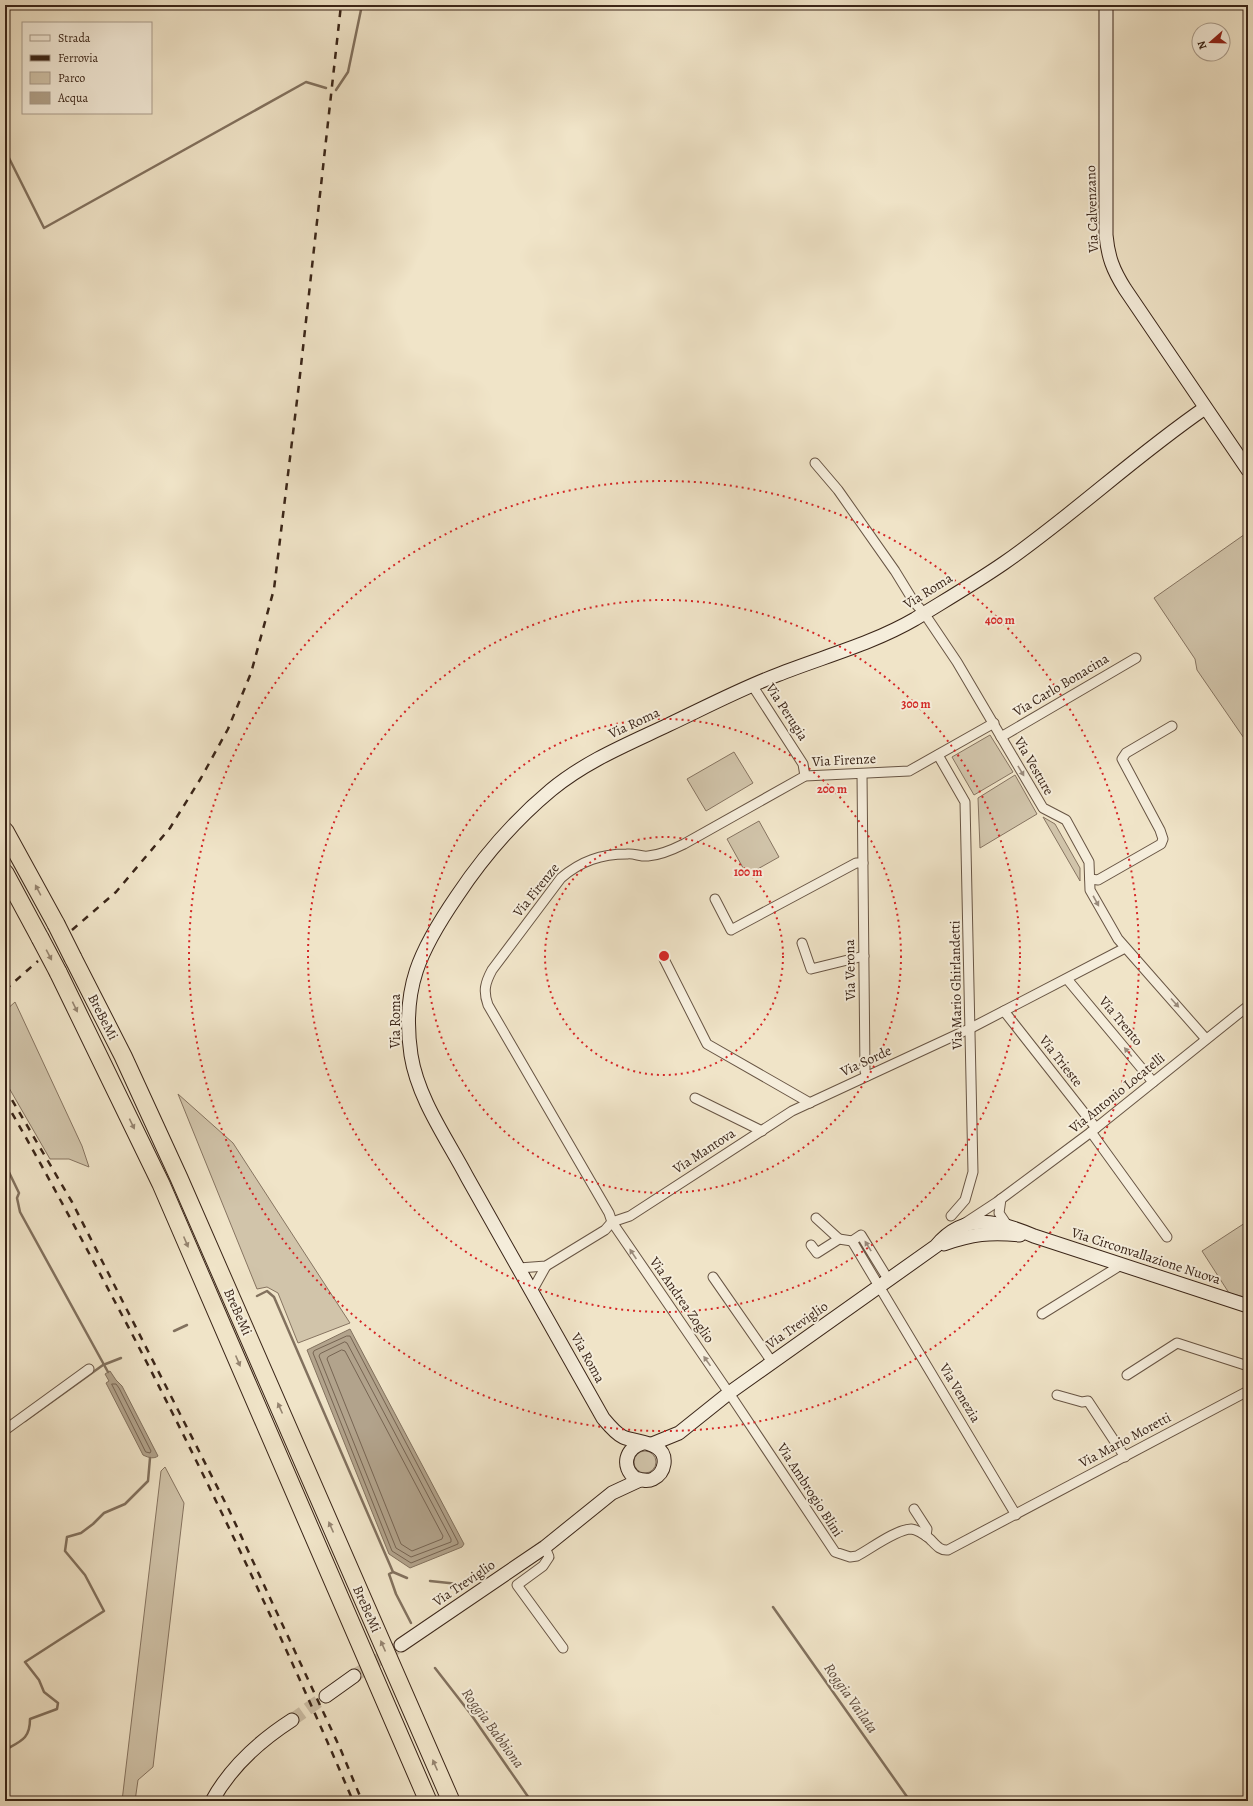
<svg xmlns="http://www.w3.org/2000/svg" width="1253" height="1806" viewBox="0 0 1253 1806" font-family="Alegreya,serif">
<rect width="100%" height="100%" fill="#f0e4c8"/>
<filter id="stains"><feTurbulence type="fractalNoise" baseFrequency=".005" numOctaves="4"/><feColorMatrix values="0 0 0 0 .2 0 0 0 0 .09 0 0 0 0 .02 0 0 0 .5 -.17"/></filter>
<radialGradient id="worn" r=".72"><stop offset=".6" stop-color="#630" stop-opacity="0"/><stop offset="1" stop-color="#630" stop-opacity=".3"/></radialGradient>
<g fill="#d1c4aa" stroke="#867461">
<path d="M1248 532V744L1197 670 1195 659 1154 598Z"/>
<path d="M990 735 1013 772 974 795 952 757Z"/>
<path d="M734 752 753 783 706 811 687 779Z"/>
<path d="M1015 775 1037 814 980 848 978 798Z"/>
<path d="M1043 817 1055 824 1080 868V881Z"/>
<path d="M759 821 779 857 747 875 727 839Z"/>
<path d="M15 1002 82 1146 89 1167 69 1159H50L5 1081V1011Z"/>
<path d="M178 1094 233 1143 350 1323 298 1343 278 1293 267 1287 257 1289Z"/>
<path d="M1248 1221V1298L1229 1293 1202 1251Z"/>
<circle cx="645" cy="1462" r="11"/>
<path d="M165 1467 184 1503 153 1767 138 1780 135 1801H122L161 1471Z"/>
</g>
<g fill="#b2a38c" stroke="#82715e">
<path d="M350 1329 464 1544 462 1547 410 1568 389 1554 307 1350Z"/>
<path d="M110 1371 116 1380 122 1386 158 1456C154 1459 149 1458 143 1455L106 1383 109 1381 105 1374Z"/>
</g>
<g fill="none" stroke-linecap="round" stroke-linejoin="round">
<g stroke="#766452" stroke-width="1">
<path d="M347 1336H350L458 1542V1544L411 1563 392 1551 313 1353 314 1351Z"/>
<path d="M345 1342 347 1343 451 1539V1542L411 1557 396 1548 319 1356 320 1354Z"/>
<path d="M342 1350 345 1351 443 1536 442 1539 412 1551 401 1544 327 1359 328 1357Z"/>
<path d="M112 1384H116L119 1388 151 1451 150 1453 146 1452Z"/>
</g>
<g stroke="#82715e" stroke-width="2.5">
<path d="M336 90 348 72 362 5"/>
<path d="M5 150 44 228 306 82 326 88"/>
<path d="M5 1164 19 1193 17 1198 20 1212 108 1372"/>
<path d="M257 1296 267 1291 274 1297 393 1572 407 1578"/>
<path d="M174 1331 187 1325"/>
<path d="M25 1421 103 1365 121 1358"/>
<path d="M393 1572 389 1574 396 1594 411 1623"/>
<path d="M430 1581 468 1585"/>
<path d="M773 1607 910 1801"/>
<path d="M435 1668 470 1713 531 1801"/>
<path d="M5 1750C21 1741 30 1739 30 1719L57 1709 58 1703 44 1692 39 1680 25 1662 104 1611 85 1575 65 1551 67 1537 81 1533 93 1524 104 1513 125 1504 148 1481 150 1458"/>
</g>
<g stroke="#ccbea5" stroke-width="13" stroke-dasharray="13 6" stroke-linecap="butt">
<path d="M354 1676 401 1645"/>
<path d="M292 1720 326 1696"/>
</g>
<g stroke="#685544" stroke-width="11">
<g id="street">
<path d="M815 463 838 490 895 571 914 602 924 613 957 662 1043 808 1066 820 1089 862 1090 890 1118 939 1206 1039"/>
<path d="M752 685 803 764 805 776"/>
<path d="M994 723 909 771 805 776 684 844C672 850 661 855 648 856 641 857 634 853 627 854 601 854 581 861 561 878L492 970C485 983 483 991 488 1005L609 1213 612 1222 729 1393 835 1552 850 1557 857 1556C870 1549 897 1529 911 1529 919 1530 925 1535 930 1539 936 1545 940 1551 948 1550L1248 1391"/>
<path d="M1001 737 1136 658"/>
<path d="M938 755 965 802 973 1172 965 1200 951 1216"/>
<path d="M862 774 865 1071 867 1076"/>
<path d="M1090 879 1098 880 1161 844 1163 839 1160 830 1122 759 1126 753 1172 726"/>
<path d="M715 899 731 930 856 863H863"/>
<path d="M802 943 811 969 864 956"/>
<path d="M664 959 707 1044 810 1103"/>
<path d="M1067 979 1153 1082"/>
<path d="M1004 1011 1096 1128"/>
<path d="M695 1098 762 1131"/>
<path d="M1091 1132 1167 1237"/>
<path d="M1001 1199 999 1213 1007 1225"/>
<path d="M816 1218 839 1239"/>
<path d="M965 1223 997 1202 1091 1132 1248 1006"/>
<path d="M811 1245 817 1253 839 1239 852 1241"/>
<path d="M519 1268 546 1266 605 1230 612 1222 630 1216 792 1111 971 1028 1125 948"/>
<path d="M713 1277 772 1362"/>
<path d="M888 1279 861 1235 852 1241 1016 1515"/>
<path d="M532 1291 546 1266"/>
<path d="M1042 1314 1121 1265"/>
<path d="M1127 1375 1177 1343 1248 1366"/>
<path d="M1057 1395 1082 1402 1088 1401 1125 1457"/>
<path d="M5 1430 89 1369"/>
<path d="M914 1509 927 1529 926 1536"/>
<path d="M545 1547 549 1557 543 1566 517 1585 563 1648"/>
</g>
</g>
<g stroke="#3a2518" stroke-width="15">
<g id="secondary">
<path d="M1106 5V235C1108 257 1113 270 1125 289L1248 470"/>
<path d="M944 1244C972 1234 990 1232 1020 1235"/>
<path d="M643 1443C625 1448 621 1467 635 1478 641 1480 647 1482 653 1479 659 1476 663 1471 664 1464 667 1441 637 1443 623 1437 615 1433 608 1424 603 1418 558 1337 512 1257 467 1177 447 1139 418 1099 411 1055 401 988 420 950 457 896 483 857 515 820 551 790 586 761 628 744 668 725 704 708 740 689 777 675 822 657 872 644 915 619 944 601 975 583 1004 563 1073 515 1135 456 1205 408"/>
<path d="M652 1444 679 1433 729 1393 936 1246C965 1211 999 1221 1034 1236L1248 1306"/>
<path d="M401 1645 545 1547 612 1493 640 1480"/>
<path d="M326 1696 354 1676"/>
<path d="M212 1801C230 1768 261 1740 292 1720"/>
</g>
</g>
<g stroke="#3a2518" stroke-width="19">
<g id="highway">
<path d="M5 831 56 924"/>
<path d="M5 873 40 938"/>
<path d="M73 958 123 1056 179 1178 451 1801"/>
<path d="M58 972 161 1184 428 1801"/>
</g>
</g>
<use href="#street" stroke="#f5eddb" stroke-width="9"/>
<use href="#secondary" stroke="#f5eddb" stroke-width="13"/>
<use href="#highway" stroke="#f0e4c8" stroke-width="17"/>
<g stroke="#3a2518" stroke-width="2.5" stroke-dasharray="7 7" stroke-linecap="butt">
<path d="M72 930 116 892 170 828 201 778 228 729 251 673 274 589 299 384 341 5"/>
<path d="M5 990 38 961"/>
<path d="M5 1088 72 1202 229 1510 340 1748 362 1801"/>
<path d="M5 1101C49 1177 90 1255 131 1332 211 1486 285 1642 353 1801"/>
</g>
<g stroke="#3a2518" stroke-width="19" stroke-linecap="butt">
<g id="highway-bridge">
<path d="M56 924 73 958"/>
<path d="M40 938 58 972"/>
</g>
</g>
<use href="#highway-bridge" stroke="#f0e4c8" stroke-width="17"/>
</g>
<defs><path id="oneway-solid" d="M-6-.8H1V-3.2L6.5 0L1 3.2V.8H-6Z"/></defs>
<g fill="#98897a">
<use href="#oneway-solid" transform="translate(1021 771) rotate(59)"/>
<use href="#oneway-solid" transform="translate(1096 901) rotate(61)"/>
<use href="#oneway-solid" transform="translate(1175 1003) rotate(48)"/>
<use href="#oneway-solid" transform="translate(1128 1052) rotate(-130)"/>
<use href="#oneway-solid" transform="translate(868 1246) rotate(-122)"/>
<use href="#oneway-solid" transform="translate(633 1254) rotate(-124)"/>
<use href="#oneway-solid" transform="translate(707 1361) rotate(-125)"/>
</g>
<g fill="#958470">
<use href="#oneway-solid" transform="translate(38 890) rotate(-118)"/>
<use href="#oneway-solid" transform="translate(49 955) rotate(62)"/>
<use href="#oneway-solid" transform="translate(75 1007) rotate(64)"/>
<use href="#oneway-solid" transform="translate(132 1124) rotate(64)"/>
<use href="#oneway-solid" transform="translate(186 1242) rotate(67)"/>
<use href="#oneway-solid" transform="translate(238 1361) rotate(67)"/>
<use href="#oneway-solid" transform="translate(280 1408) rotate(-114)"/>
<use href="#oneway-solid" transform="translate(331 1527) rotate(-114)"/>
<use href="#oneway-solid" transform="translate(383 1646) rotate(-114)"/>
<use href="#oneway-solid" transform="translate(435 1765) rotate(-114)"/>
</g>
<g fill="none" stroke="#d62828" stroke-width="2" stroke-dasharray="2 4">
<circle cx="664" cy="956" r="119"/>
<circle cx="664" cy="956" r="237"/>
<circle cx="664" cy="956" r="356"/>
<circle cx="664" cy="956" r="475"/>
</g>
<g text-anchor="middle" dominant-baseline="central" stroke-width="4" stroke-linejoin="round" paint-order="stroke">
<g font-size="14" fill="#3a2518" stroke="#f5eddb">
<text transform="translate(1092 209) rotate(-92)">Via Calvenzano</text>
<text transform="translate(928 591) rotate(-32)">Via Roma</text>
<text transform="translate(1061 685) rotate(-31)">Via Carlo Bonacina</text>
<text transform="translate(787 712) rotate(57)">Via Perugia</text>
<text transform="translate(634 723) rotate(-25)">Via Roma</text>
<text transform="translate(844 760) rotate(-3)">Via Firenze</text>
<text transform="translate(1034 766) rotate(60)">Via Vesture</text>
<text transform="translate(536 890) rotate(-51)">Via Firenze</text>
<text transform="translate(850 970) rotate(-91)">Via Verona</text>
<text transform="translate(956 985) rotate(-91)">Via Mario Ghirlandetti</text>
<text transform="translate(103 1017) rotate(63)">BreBeMi</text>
<text transform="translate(395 1021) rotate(-90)">Via Roma</text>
<text transform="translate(1121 1021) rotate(50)">Via Trento</text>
<text transform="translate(866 1061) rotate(-25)">Via Sorde</text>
<text transform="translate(1061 1061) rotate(52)">Via Trieste</text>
<text transform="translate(1117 1093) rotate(-39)">Via Antonio Locatelli</text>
<text transform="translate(704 1151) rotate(-33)">Via Mantova</text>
<text transform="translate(1146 1256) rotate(18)">Via Circonvallazione Nuova</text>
<text transform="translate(682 1300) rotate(55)">Via Andrea Zoglio</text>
<text transform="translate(238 1312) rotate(66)">BreBeMi</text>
<text transform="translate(797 1325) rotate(-35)">Via Treviglio</text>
<text transform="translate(588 1358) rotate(61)">Via Roma</text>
<text transform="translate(960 1393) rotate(59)">Via Venezia</text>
<text transform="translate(1125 1440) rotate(-28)">Via Mario Moretti</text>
<text transform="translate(810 1490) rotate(57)">Via Ambrogio Blini</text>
<text transform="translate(464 1583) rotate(-34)">Via Treviglio</text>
<text transform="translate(367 1609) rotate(66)">BreBeMi</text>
</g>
<g font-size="15" font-style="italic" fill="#5e4b3b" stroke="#f5eddb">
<text transform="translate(851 1698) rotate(55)">Roggia Vailata</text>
<text transform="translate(493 1728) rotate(54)">Roggia Babbiona</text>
</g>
</g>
<circle cx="664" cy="956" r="6" fill="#d62828" stroke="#f5eddb" stroke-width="2"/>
<g font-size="12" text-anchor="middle" font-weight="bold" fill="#d62828" stroke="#f5eddb" stroke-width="4" stroke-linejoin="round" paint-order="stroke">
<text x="1000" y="624">400 m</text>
<text x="916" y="708">300 m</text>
<text x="832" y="793">200 m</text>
<text x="748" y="876">100 m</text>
</g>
<rect width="1253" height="1806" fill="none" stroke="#f0e4c8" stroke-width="20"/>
<rect x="6" y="6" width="1241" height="1794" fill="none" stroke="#3a2518" stroke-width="2"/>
<rect x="10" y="10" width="1233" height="1786" fill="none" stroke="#3a2518"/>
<rect x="22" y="22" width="130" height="92" fill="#f5eddb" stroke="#aa9d8d"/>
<rect x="30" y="35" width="20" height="6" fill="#f5eddb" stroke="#aa9d8d"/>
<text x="58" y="42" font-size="12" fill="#3a2518">Strada</text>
<rect x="30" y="55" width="20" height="6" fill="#3a2518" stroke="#aa9d8d"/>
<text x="58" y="62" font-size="12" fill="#3a2518">Ferrovia</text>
<rect x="30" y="72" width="20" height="12" fill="#d1c4aa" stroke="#aa9d8d"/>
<text x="58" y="82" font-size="12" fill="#3a2518">Parco</text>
<rect x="30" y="92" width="20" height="12" fill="#b2a38c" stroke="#aa9d8d"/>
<text x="58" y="102" font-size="12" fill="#3a2518">Acqua</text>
<g transform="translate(1211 42) rotate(250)"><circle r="19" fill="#f5eddb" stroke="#aa9d8d"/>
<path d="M0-3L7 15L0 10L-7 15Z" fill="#8f2418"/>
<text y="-6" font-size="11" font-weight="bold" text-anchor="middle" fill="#3a2518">N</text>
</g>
<rect width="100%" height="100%" filter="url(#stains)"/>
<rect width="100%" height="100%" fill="url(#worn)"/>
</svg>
